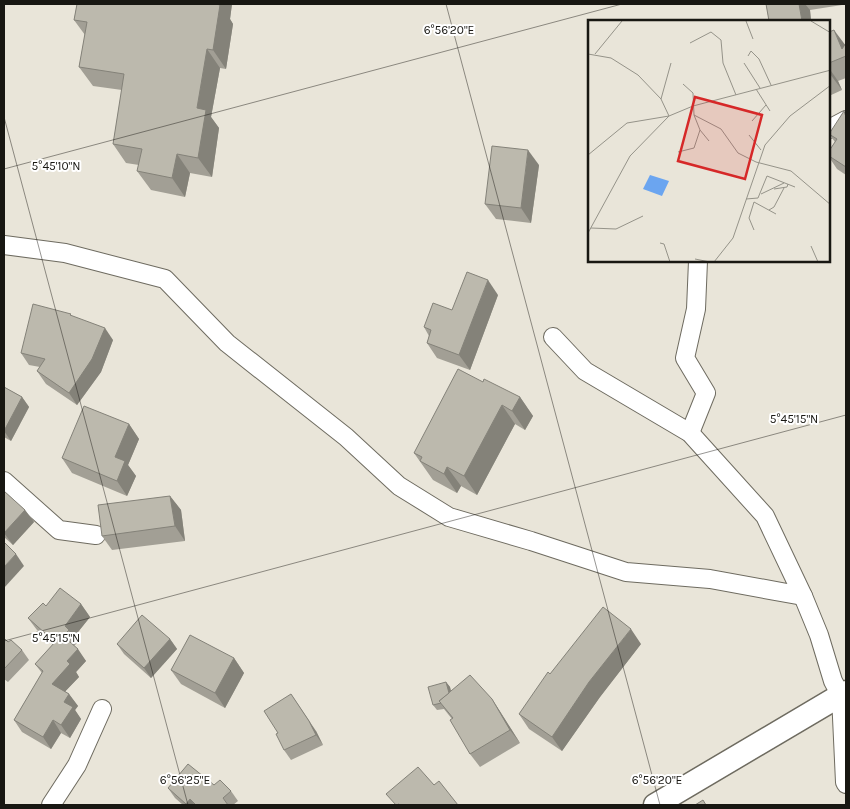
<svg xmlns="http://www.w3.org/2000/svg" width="850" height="809" viewBox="0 0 850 809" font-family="Karla,sans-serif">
<rect width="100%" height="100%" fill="#e9e5d9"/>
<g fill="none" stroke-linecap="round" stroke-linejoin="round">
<g stroke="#6e6b60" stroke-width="20">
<g id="minor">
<path d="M829 129 846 120"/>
<path d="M4 245 65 253 165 279 227 343 346 437 399 486 449 517 531 541 626 572 710 579 803 596 765 516 690 433 585 371 553 337"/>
<path d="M690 433 706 393 685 358 696 309 698 261"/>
<path d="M4 481 59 530 96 535"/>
<path d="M803 596 819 635 833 681 841 696 845 782 846 784"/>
<path d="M51 805 77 765 102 709"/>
</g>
</g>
<g stroke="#6e6b60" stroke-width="25">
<path id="tertiary" d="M655 805 846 692"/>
</g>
<use href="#minor" stroke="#fff" stroke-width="18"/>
<use href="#tertiary" stroke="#fff" stroke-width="22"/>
</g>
<g fill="#a29f95">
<path d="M77 4H232L230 19 233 24 226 69 220 68 211 117 219 128 212 177 190 173 185 197 151 190 137 171 139 165 126 163 113 144 122 90 93 86 79 67 85 35 74 20Z"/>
<path d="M766 4H842V5L810 10 811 21H769Z"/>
<path d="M829 32 845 45 846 43V78L838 81 842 90 829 96Z"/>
<path d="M846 114V175L837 169 829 157V151L835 142 829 134Z"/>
<path d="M539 165 531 223 496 219 485 204Z"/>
<path d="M498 295 470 370 437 358 427 343 429 336 424 327 452 310Z"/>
<path d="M72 316 113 340 101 372 77 405 46 384 37 371 40 367 29 365 21 353Z"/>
<path d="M483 382 520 397 533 416 525 430 515 424 477 495 461 486 457 493 433 480 414 453Z"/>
<path d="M4 387 22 397 29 407 11 441 4 437Z"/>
<path d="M129 424 139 439 128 465 136 476 127 496 72 473 62 458Z"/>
<path d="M4 491 25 510 34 522 13 545 4 537Z"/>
<path d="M170 496 181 510 185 541 112 550 102 536Z"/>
<path d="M81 604 90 617 74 637 78 642 74 646 86 661 76 672 79 677 65 691 69 694 78 706 75 710 81 719 70 738 61 733 51 749 22 732 14 720 42 673 35 664 53 645 37 630 28 618 46 606Z"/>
<path d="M4 638 8 642 22 650 29 660 8 682 4 679Z"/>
<path d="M170 639 177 649 151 678 124 654 117 644Z"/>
<path d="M641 644 600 697 562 751 529 729 519 714 550 674Z"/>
<path d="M234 658 244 673 225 708 181 684 171 670Z"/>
<path d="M446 682 450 687 451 691 492 699 501 713 520 743 480 767 470 754 452 719 444 709 437 710 433 705Z"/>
<path d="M316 731 323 745 291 760 284 750Z"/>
<path d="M214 785 231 791 238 801 233 805H183L175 798 168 788Z"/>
</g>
<g fill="#848279">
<path d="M216 4H232L230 19 233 24 226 69 213 50Z"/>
<path d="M799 4H805L810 10 811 21H802Z"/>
<path d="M834 30 846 46 842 49Z"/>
<path d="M207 49 220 68 211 117 219 128 212 177 198 158 197 108Z"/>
<path d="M829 68 838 81 842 90 830 74Z"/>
<path d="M528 150 539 165 531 223 521 208Z"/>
<path d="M177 154 190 173 185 197 172 178Z"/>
<path d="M488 280 498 295 470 370 459 355Z"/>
<path d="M105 328 113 340 101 372 77 405 69 393Z"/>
<path d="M22 397 29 407 11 441 4 431Z"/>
<path d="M520 397 533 416 525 430 512 411Z"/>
<path d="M502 405 515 424 477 495 464 476Z"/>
<path d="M129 424 139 439 128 465 136 476 127 496 117 481 115 457Z"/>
<path d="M447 467 461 486 457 493 444 474Z"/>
<path d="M170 496 181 510 185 541 175 526Z"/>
<path d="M25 510 34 522 13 545 4 533Z"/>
<path d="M16 554 24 566 4 588V567Z"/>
<path d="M81 604 90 617 74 637 65 626Z"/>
<path d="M631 629 641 644 600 697 562 751 552 737 589 682Z"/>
<path d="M170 639 177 649 151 678 144 668Z"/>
<path d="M78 649 86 661 76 672 79 677 61 696 52 684 67 661Z"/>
<path d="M234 658 244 673 225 708 215 693Z"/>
<path d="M446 682 450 687 454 706 451 701Z"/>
<path d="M69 694 78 706 75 710 81 719 70 738 61 725 64 702Z"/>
<path d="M291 694 316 731 323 745 316 735Z"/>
<path d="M492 699 501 713 520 743 510 730Z"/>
<path d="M53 720 61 733 51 749 43 737Z"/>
<path d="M190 799 195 805H187L186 804Z"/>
</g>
<g fill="#bcb9ad" stroke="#848279">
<path d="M77 4H216L220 5 213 50 207 49 197 108 206 110 198 158 177 154 172 178 137 171 142 149 113 144 124 74 79 67 87 22 74 20Z"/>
<path d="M766 4H799L802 21H769Z"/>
<path d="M834 30 842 49 846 43V56L829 63V32Z"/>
<path d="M844 111 846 117V167L829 156V151L837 139 829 134Z"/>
<path d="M492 146 528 150 521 208 485 204Z"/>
<path d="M467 272 488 280 459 355 427 343 431 330 424 327 433 303 452 310Z"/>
<path d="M33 304 71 314 70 315 105 328 92 359 69 393 37 371 45 359 21 353Z"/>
<path d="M458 369 483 382 484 379 520 397 512 411 502 405 464 476 447 467 444 474 420 461 422 457 414 453Z"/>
<path d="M4 387 22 397 4 431Z"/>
<path d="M84 406 129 424 115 457 125 461 117 481 62 458Z"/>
<path d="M4 491 25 510 4 533Z"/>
<path d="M170 496 175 526 102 536 98 505Z"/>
<path d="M4 542 16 554 4 567Z"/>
<path d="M60 588 81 604 65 626 69 630 63 636 78 649 67 661 70 664 52 684 69 694 64 702 73 707 61 725 53 720 43 737 14 720 43 671 35 664 55 642 28 618 43 603 46 606Z"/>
<path d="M603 607 631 629 589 682 552 737 519 714 548 672 550 674Z"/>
<path d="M142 615 170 639 144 668 117 644Z"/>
<path d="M190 635 234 658 215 693 171 670Z"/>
<path d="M4 638 8 642 11 640 22 650 4 669Z"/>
<path d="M470 675 492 699 510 730 470 754 450 720 453 718 439 701Z"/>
<path d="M446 682 449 693 439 701 441 703 433 705 428 687Z"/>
<path d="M291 694 309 721 316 735 284 750 276 734 278 733 264 711Z"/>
<path d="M188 764 214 785 220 780 231 791 223 798 228 805H196L190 799 186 804 168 788Z"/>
<path d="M418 767 434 785 439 781 458 805H400L399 804 396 805 386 794Z"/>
<path d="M703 800 706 805H695Z"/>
</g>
<path fill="none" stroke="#181712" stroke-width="1" stroke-opacity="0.45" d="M446 4 660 805M4 117 188 805M4 169 622 4M4 641 846 415"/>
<g transform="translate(588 20)">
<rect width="242" height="242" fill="#e9e5d9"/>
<path d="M62 155 81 161 74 176 55 169Z" fill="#6ba5f0"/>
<path fill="none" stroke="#959389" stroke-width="1" d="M158 1 165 19M223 1 243 13M102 23 123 12 133 20 135 43 148 75M0 34 23 38 50 55 73 79 81 96 39 103 0 135M7 34 34 1M160 36 163 31 171 39 183 65M156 43 172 68M95 64 105 73 106 95M168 69 182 91M73 79 83 43M164 101 178 85M161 115 173 130M121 121 112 110 106 95 133 109 150 133 168 142 203 151 243 185M90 132 106 128 112 110M186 169 199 167 200 164M173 174 196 163M158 179 170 178 179 156 207 167M166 182 161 198 166 210M166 182 188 194M181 190 186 187 196 168M3 208 28 209 55 196M0 213 42 136 81 96 105 86 243 50M72 223 76 224 82 242M223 226 230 242M107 239 122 242M126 242 145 218 177 125 202 96 243 65"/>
<path fill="#d62828" fill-opacity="0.15" stroke="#d62828" stroke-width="2.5" d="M107 77 174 95 157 159 90 141Z"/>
<rect width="242" height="242" fill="none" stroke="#181712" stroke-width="2.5"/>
</g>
<g font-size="12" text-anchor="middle" fill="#181712" stroke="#fff" stroke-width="4" stroke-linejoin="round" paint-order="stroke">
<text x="449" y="34">6°56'20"E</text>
<text x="56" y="170">5°45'10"N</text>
<text x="794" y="423">5°45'15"N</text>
<text x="56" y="642">5°45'15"N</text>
<text x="185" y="784">6°56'25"E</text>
<text x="657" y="784">6°56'20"E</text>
</g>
<rect width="850" height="809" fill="none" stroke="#181712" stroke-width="10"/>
</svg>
